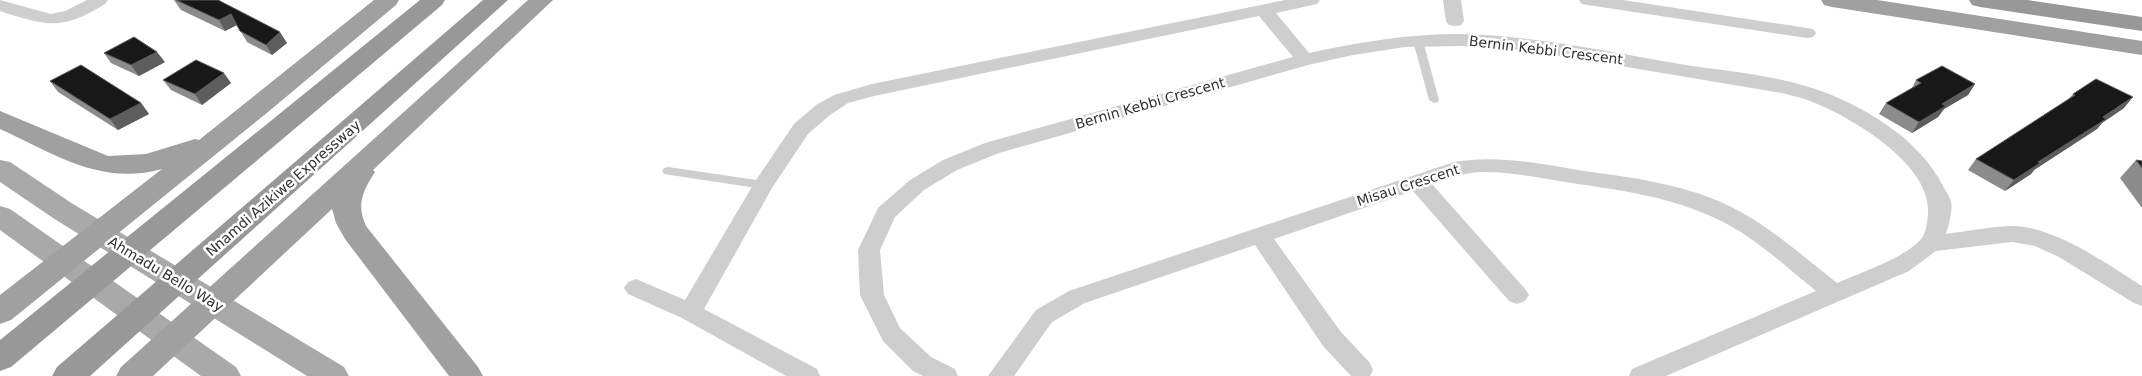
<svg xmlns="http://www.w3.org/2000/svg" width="2142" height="376" viewBox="0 0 2142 376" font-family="'DejaVu Sans',sans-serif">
<rect width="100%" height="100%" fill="#fff"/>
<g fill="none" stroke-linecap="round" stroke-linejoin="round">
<g fill="#cecece" fill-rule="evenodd">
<path d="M1418 38 1423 41 1439 100 1438 102 1434 103 1429 100 1413 41Z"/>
<path d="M668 167 763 181 769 185 763 189 664 174 662 171 664 168Z"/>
</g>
<g fill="#cecece" fill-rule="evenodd">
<path d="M0 0 51 14 65 11 87 0H108L105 4C62 31 46 26 0 11Z"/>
<path d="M1285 0H1320L1317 4 1276 13 1309 53C1359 42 1408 34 1459 34 1533 35 1608 52 1680 64 1729 72 1783 75 1829 94 1873 112 1919 141 1942 184 1944 189 1949 195 1951 201 1953 210 1949 225 1946 234 1967 231 1989 227 2010 226 2053 225 2107 264 2142 286V306L2134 303 2059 257 2035 246 2012 242 1936 251 1909 271 1666 376H1629L1632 369 1816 291C1786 267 1756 238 1721 221 1669 195 1616 190 1559 181 1533 177 1506 171 1480 172 1463 173 1447 179 1432 184L1525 289 1529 295 1525 301 1517 304 1509 301 1413 191 1274 239 1341 332 1370 363 1373 370 1370 376H1351L1323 346 1255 245 1085 303 1052 322 1014 376H988L1036 310 1069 291 1454 162C1497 155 1536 163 1578 170 1633 178 1690 184 1739 211 1774 230 1805 258 1837 283 1860 273 1905 258 1921 239 1927 232 1927 222 1928 214 1932 165 1854 119 1815 103 1804 98 1793 96 1782 93L1561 56 1501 48 1460 46 1405 47 1353 55 1308 65 999 153 957 170 924 190 895 217 880 250 884 295 900 328 931 357 955 369 958 376H923L913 371 883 341 860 295 858 250 878 208 910 180 943 160 985 143 1293 57 1259 16 874 96 848 103 830 115 808 134 772 188 704 309 817 369 820 376H786L682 318 628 294 624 288 628 282 636 279 685 300 756 180 794 124 816 105 834 95 872 84Z"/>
<path d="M1443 0H1461L1464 21 1461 25 1455 26 1449 25 1446 21Z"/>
<path d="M1579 0H1623L1807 28 1813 29 1816 33 1813 37 1807 38 1588 5 1582 4Z"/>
</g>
<g fill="#a9a9a9" fill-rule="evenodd">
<path d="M0 160 10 162 73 204 344 367 349 376H307L53 218 0 182Z"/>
<path d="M0 206 10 209 236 367 241 376H201L0 230Z"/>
</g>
<g fill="#a0a0a0" fill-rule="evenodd">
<path d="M374 0H399L396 5 268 112 11 320 0 324V295L162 169C100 186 55 154 0 129V111L108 156 146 154 195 139 199 140Z"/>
<path d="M528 0H553L373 170 375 172C363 191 356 204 366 226L478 367 483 376H449L345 239 336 223 332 209 153 376H116L121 367Z"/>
<path d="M1821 0H1877L2142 41V55L1832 7 1824 5Z"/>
</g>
<g fill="#989898" fill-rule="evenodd">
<path d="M420 0H445L442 5 11 367 0 371V340Z"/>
<path d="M483 0H508L90 376H52L57 367Z"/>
<path d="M1969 0H2027L2142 17V31L1980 7 1972 5Z"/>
</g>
</g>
<g fill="#8c8c8c">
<path d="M174 0H219L287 43 272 55 247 42 237 25 225 31 181 10Z"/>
<path d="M104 53 165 62 139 76 111 63Z"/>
<path d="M163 80 231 83 202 105 171 90Z"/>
<path d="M1916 80 1975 84 1968 95 1944 109 1938 117 1912 133 1879 114 1886 103 1912 88Z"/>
<path d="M50 81 141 103 149 114 118 130 58 92Z"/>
<path d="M2073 94 2124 108 2102 123 2097 129 2034 170 2031 174 2005 191 1968 170 1976 159 2068 100Z"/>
<path d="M2136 160 2142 161V208L2120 178Z"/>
</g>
<g fill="#5d5d5d">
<path d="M231 14 237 25 225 31 219 20Z"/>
<path d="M280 32 287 43 272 55 266 45Z"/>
<path d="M157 52 165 62 139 76 131 65Z"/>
<path d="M224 73 231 83 202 105 195 94Z"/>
<path d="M1975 84 1968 95 1944 109 1938 117 1912 133 1919 122 1942 104Z"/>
<path d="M2133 97 2124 108 2102 123 2097 129 2034 170 2031 174 2005 191 2014 180 2038 162Z"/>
<path d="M141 103 149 114 118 130 110 119Z"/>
</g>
<g fill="#181818" stroke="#5d5d5d">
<path d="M176 0H218L280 32 266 45 240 31 231 14 219 20Z"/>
<path d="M134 37 157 52 131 65 104 53Z"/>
<path d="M196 60 224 73 195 94 163 80Z"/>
<path d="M81 65 141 103 110 119 50 81Z"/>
<path d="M1942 66 1975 84 1942 104 1946 106 1919 122 1886 103 1921 83 1916 80Z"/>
<path d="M2096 79 2133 97 2103 117 2106 119 2038 162 2040 163 2014 180 1976 159 2075 95 2073 94Z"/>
<path d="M2136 160 2142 161V168Z"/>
</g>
<g text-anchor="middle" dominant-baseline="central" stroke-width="5" stroke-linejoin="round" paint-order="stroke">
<g font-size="14" fill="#313131" stroke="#fff">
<text transform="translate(1546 50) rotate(7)">Bernin Kebbi Crescent</text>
<text transform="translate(1150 103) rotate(-16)">Bernin Kebbi Crescent</text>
<text transform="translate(1408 185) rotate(-18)">Misau Crescent</text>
<text transform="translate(283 188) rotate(-41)">Nnamdi Azikiwe Expressway</text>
<text transform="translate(166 274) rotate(31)">Ahmadu Bello Way</text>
</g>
</g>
</svg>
